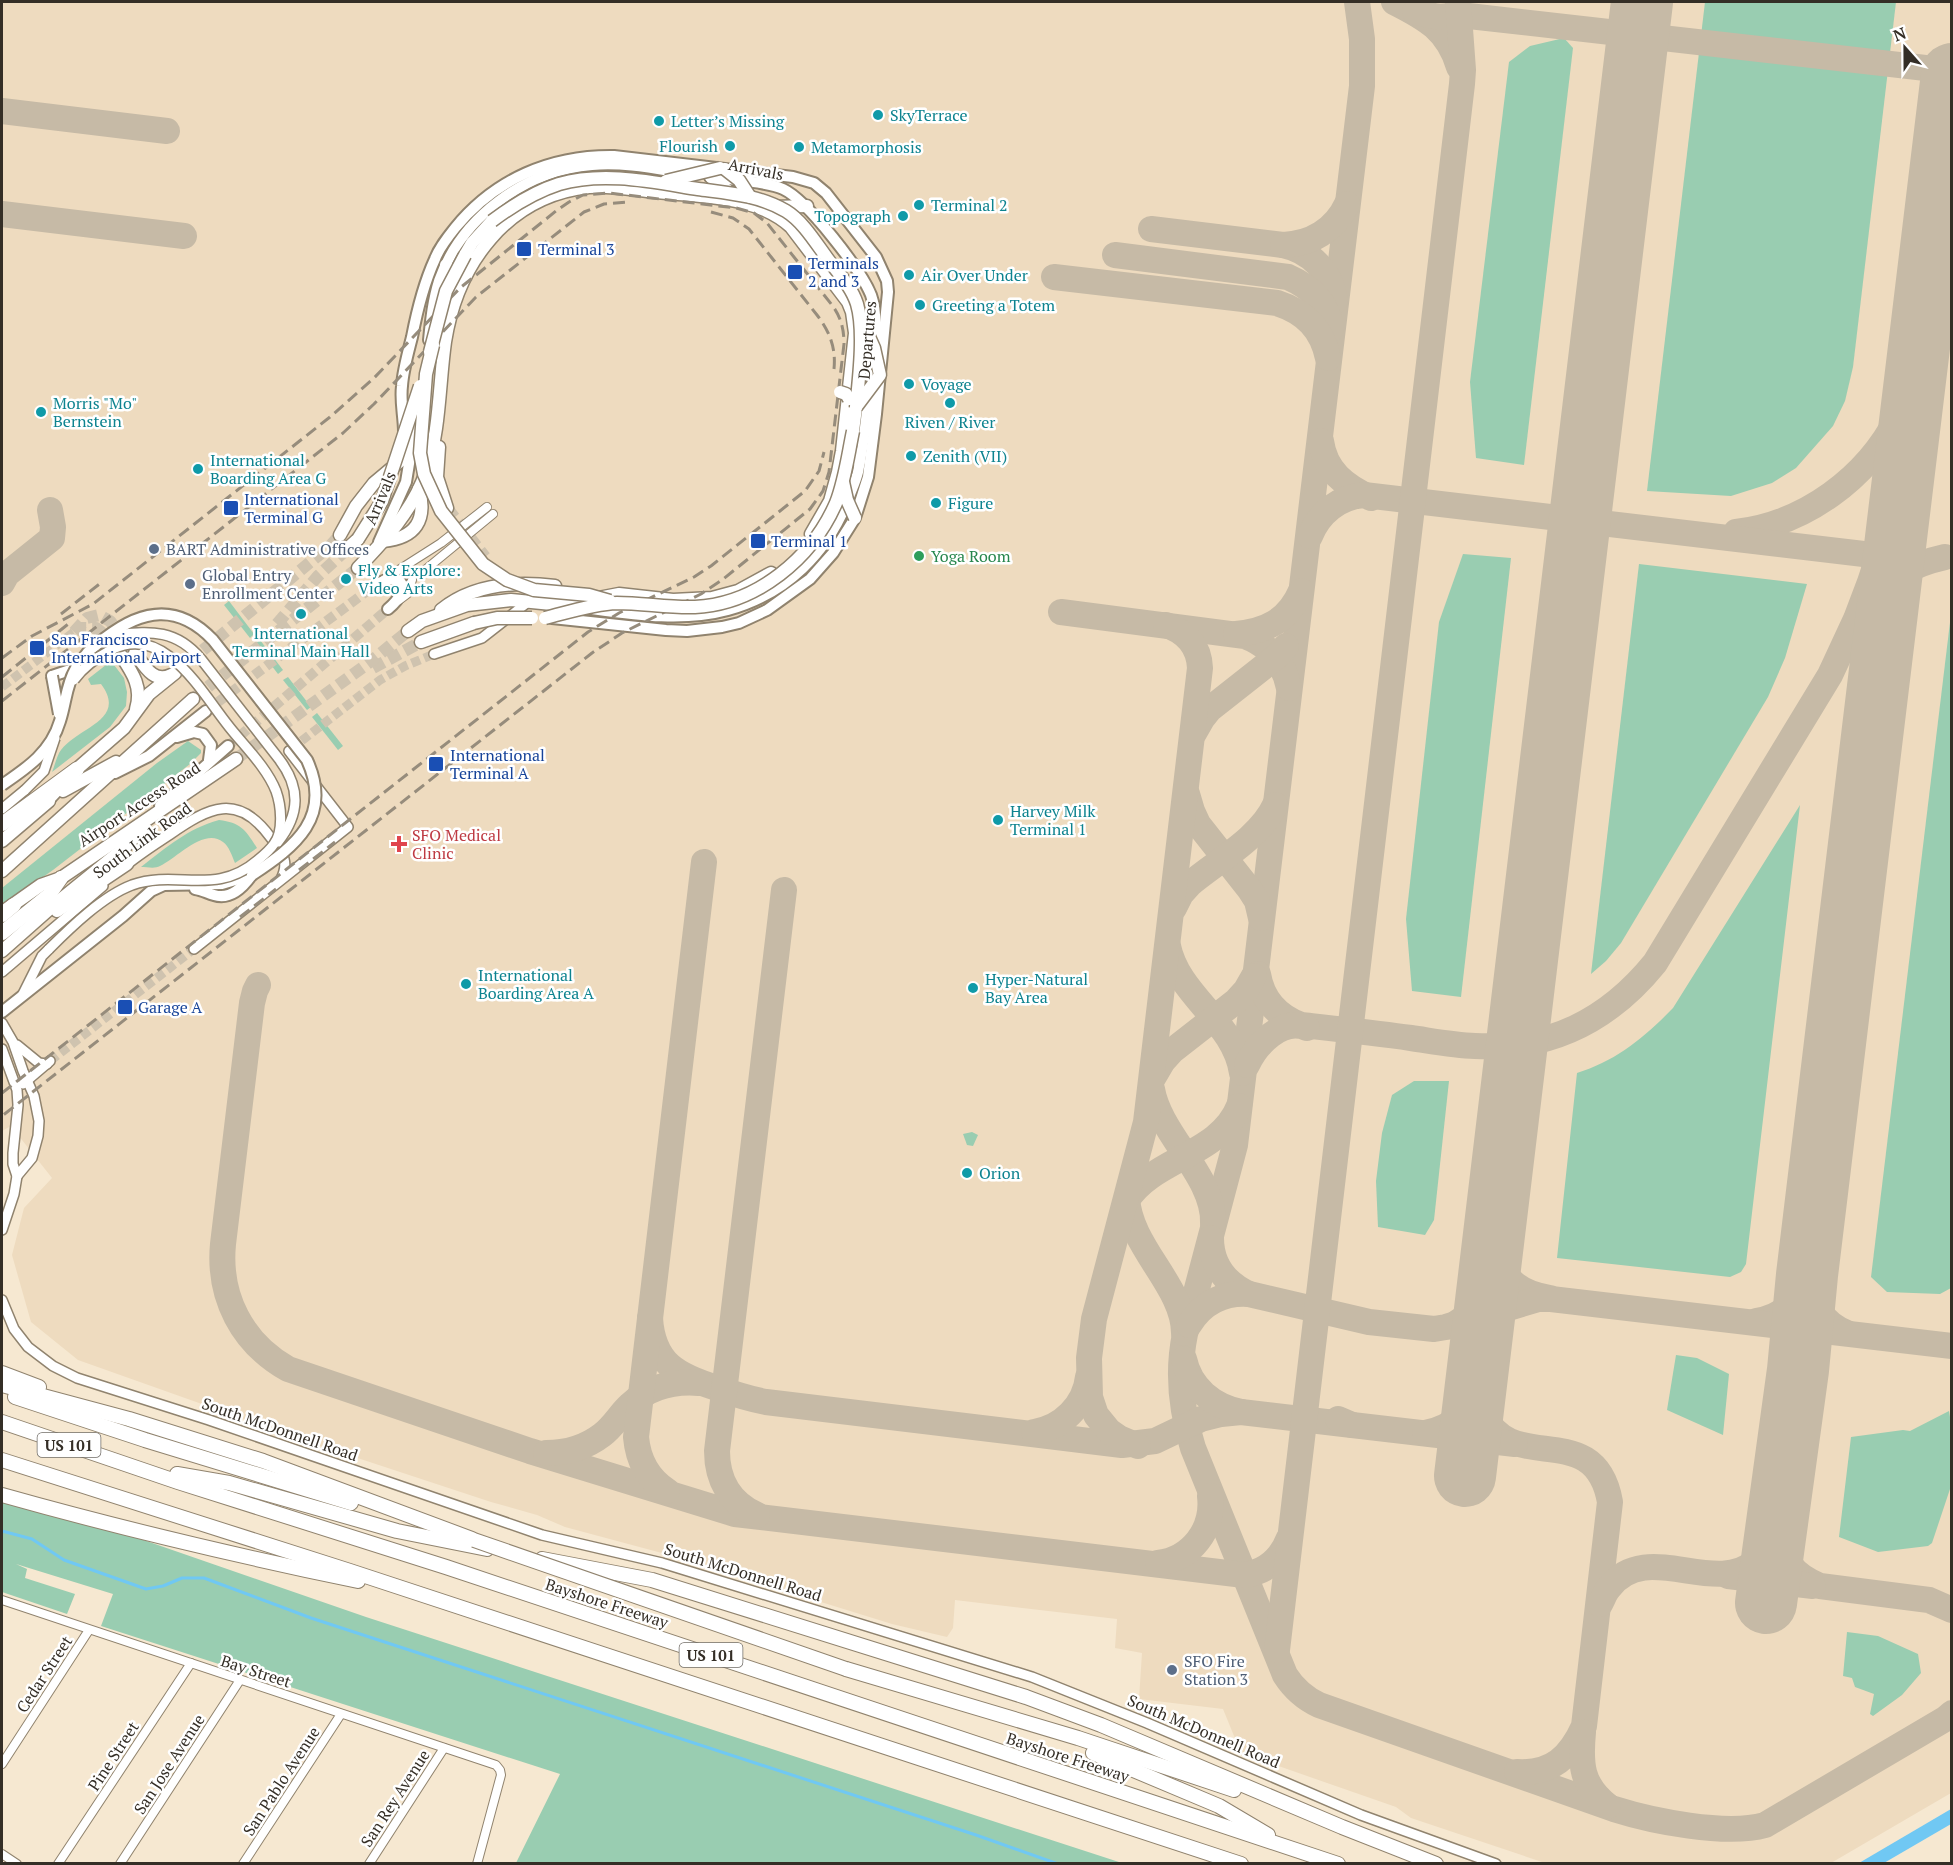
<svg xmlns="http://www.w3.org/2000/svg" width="1953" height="1865" viewBox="0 0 1953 1865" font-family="'PT Serif',serif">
<rect width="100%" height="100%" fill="#f6e8d1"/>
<path fill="#eedbbf" d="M2 2H1951V1793L1831 1863H1545L1411 1818 1396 1807 1241 1753 1223 1709 1139 1699 1142 1653 1115 1648 1117 1619 955 1600 953 1628 947 1637 892 1624 673 1556 565 1527 537 1515 491 1502 306 1441 78 1360 31 1322 12 1255 24 1208 52 1178 11 1126 2 1131Z"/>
<g fill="#99cdb1">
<path d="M1705 2H1896L1853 367 1845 401 1833 426 1796 468 1772 483 1731 496 1647 491Z"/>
<path d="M1564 38 1573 48 1524 465 1476 458 1470 382 1509 62 1530 46Z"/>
<path d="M1463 554 1511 558 1461 997 1412 991 1406 919 1439 622Z"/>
<path d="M1639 564 1807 584 1785 658 1768 697 1621 943 1606 961 1591 974Z"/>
<path d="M229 601 254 634 250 638 224 605Z"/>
<path d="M1951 614V1288L1940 1294 1887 1292 1871 1277Z"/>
<path d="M260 640 283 670 278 674 255 644Z"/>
<path d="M111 661 124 678 127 692 126 706 110 727 52 772C55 765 57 755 61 750 78 727 128 720 101 684L91 685 88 679Z"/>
<path d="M288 677 311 707 307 710 283 680Z"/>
<path d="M317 713 343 746 338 750 312 717Z"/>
<path d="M188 741 201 750V753L190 764 53 870 2 906V888L157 763Z"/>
<path d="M1800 805 1746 1264 1741 1272 1730 1277 1557 1258 1577 1073C1616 1061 1645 1037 1673 1008Z"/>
<path d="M219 820C241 823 245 829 257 848L235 863C232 856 229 846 223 842 204 827 176 859 160 866 155 869 147 867 141 867 167 847 187 829 219 820Z"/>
<path d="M1414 1081H1449L1434 1220 1425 1235 1378 1227 1376 1181 1382 1133 1392 1095Z"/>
<path d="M972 1132 978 1135 973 1146 967 1145 963 1134Z"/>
<path d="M1676 1355 1697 1358 1729 1374 1723 1435 1667 1410Z"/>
<path d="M1949 1411 1952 1429 1951 1486 1932 1543 1928 1546 1878 1552 1839 1537 1851 1437 1903 1430 1910 1431Z"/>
<path d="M2 1491 366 1617 1122 1863H516L560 1774 101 1626 113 1594 16 1564 27 1569 25 1578 75 1594 67 1614 2 1592Z"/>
<path d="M1847 1632 1878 1636 1918 1654 1921 1673 1902 1695 1873 1716 1870 1714 1874 1694 1855 1687 1852 1678 1843 1676Z"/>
</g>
<path fill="#70c8f3" d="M1951 1809V1824L1884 1863H1859Z"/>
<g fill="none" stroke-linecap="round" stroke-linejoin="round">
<path stroke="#70c8f3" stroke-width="3" d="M2 1531 32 1539 64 1560 146 1589 163 1586 182 1578H204L311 1618 976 1835 1058 1864"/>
<g stroke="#c6baa6" stroke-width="26">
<path d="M1357 2 1362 39V86L1235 1145 1185 1334C1177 1373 1181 1410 1193 1448L1285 1675C1294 1689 1304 1698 1319 1705L1614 1809C1652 1821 1726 1836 1765 1825L1945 1719 1952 1713"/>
<path d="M1394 2C1426 18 1448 30 1459 67"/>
<path d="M1415 12 1439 17 1460 15 1952 71"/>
<path d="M2 111 167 131"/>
<path d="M2 214 184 236"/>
<path d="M1151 229 1283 245C1311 251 1331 272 1335 301"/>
<path d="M1283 245C1311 244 1335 230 1347 204"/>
<path d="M1115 255 1288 277C1311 287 1328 304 1331 329"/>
<path d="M1054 277 1277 303C1305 312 1322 329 1328 358"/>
<path d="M1321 441C1325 471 1345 486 1371 498"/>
<path d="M1736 532C1805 524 1867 478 1898 417 1909 395 1914 370 1919 347"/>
<path d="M1310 536C1319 513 1339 497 1364 495L1906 559"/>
<path d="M2 583 7 574 52 538 53 527 50 510"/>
<path d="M1865 606C1884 579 1913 564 1945 557"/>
<path d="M1061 612 1245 636C1269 645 1284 663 1289 688"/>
<path d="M1236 634C1266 631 1288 621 1301 591"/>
<path d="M1194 733 1202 719 1210 709 1276 657 1286 646"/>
<path d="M1187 794 1192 811 1198 824 1250 890 1257 901 1261 918"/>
<path d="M1174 908 1181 894 1190 884C1216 862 1261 837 1275 805"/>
<path d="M1168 946C1178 996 1235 1022 1242 1073"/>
<path d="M1258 974C1262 999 1277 1016 1301 1025 1337 1029 1374 1033 1411 1038 1432 1041 1453 1045 1475 1046 1550 1050 1608 1021 1655 963L1830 675 1856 619 1870 582 1885 537 1906 456"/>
<path d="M258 985 255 991 252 1003 223 1244C218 1297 242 1343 288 1369L530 1451 735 1514 1244 1575C1266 1572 1280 1560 1288 1540"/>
<path d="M1247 1065C1256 1045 1282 1017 1307 1028"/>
<path d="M1153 1078 1163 1061 1172 1051 1236 1001 1246 990 1254 976"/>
<path d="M1152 1089C1159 1134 1215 1177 1213 1223"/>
<path d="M1127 1197C1129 1247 1184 1286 1184 1333"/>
<path d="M1127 1200C1154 1158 1220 1155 1239 1106"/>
<path d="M1211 1238C1211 1265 1225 1283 1249 1294"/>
<path d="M1496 1242C1500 1276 1515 1293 1550 1298"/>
<path d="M1807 1275C1812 1302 1820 1322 1847 1333"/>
<path d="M650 1318C653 1364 678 1376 717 1388 734 1394 750 1399 766 1402L1122 1445 1155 1441 1201 1419 1221 1414 1241 1412 1352 1425"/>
<path d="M1756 1321C1787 1316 1794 1301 1807 1275"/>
<path d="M1458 1322C1491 1304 1487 1267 1495 1236"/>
<path d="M1189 1325C1202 1303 1224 1292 1249 1294L1369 1322 1434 1329 1446 1327 1538 1299H1551L1952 1346"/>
<path d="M1184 1359C1190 1388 1213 1406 1241 1412"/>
<path d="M1477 1383C1479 1393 1479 1405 1484 1415 1512 1476 1595 1417 1610 1502L1584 1726C1570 1757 1552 1774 1517 1772"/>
<path d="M1338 1419 1352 1425 1515 1444"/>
<path d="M1034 1432C1062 1428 1085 1405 1088 1377"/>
<path d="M1425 1433C1457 1427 1466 1411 1477 1383"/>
<path d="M1138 1446 1119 1438 1109 1431 1096 1415 1090 1397 1089 1358 1094 1319 1146 1122 1200 668C1199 646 1187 632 1166 625"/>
<path d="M546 1453C566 1453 585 1448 602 1435 613 1427 620 1414 630 1405 649 1387 674 1381 699 1383"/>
<path d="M667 1491C647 1478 638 1460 636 1437L704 862"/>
<path d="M757 1515C730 1503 717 1480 717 1451L784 890"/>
<path d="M1776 1531C1785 1560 1790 1574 1820 1586L1929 1600 1952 1610"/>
<path d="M1158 1563C1191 1559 1214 1530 1210 1496"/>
<path d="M1728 1576 1813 1586"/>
<path d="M1600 1604C1603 1599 1605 1592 1609 1588 1646 1538 1714 1598 1756 1561 1765 1553 1770 1542 1776 1531"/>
<path d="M1277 1650 1462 84 1463 70 1458 2"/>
<path d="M1583 1732C1580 1764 1581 1785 1608 1806"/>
</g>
<g stroke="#c6baa6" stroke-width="62">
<path d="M1465 1476 1642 2"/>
<path d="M1766 1603 1798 1370 1807 1275 1952 74"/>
</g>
<path stroke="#cfc3af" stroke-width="8" stroke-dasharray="8 4" stroke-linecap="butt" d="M412 580 425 570"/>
<g stroke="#cfc3af" stroke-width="9" stroke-dasharray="9 4.5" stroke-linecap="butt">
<path d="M2 687 74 632"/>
<path d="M291 749 380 680 405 666 434 654"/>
<path d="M50 1061 194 949"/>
</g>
<g stroke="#cfc3af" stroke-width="10" stroke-dasharray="10 5" stroke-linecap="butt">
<path d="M206 711 371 588"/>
<path d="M228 746 388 609"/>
</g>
<g stroke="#cfc3af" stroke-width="12" stroke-dasharray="12 6" stroke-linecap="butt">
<path d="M447 508 485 557"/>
<path d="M277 624 318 576 347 549"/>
<path d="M75 631 80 628H96L107 637 120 654"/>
<path d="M74 632 87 618 99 615 110 621 135 653"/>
<path d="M373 668 421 642"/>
<path d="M175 673 330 546 340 535"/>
<path d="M194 698 358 568"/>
<path d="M236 759 370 662 408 631"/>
</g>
<g stroke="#90836e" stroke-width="10">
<g id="minor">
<path d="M425 570 493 514"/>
<path d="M383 580 441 543 487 507"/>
<path d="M399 600 407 594 412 580"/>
<path d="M2 1600 496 1765 500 1770 501 1775 477 1864"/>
<path d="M2 1764 89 1630"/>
<path d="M2 1854 17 1864"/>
<path d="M58 1864 191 1663"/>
<path d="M120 1864 240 1680"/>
<path d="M243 1864 341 1714"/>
<path d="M369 1864 444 1748"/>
</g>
</g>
<g stroke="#90836e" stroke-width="12">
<g id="tertiary">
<path d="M434 654 482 638 528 602"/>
<path d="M2 809 25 790"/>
<path d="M124 867C138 855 154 845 169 835 209 807 238 792 271 838 282 853 290 861 281 879"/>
<path d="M194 949 348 827 289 751"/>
<path d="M2 972 103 886"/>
<path d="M22 996 42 956 49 949"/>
<path d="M2 1023 13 1042 23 1071 34 1096 39 1121 38 1136 32 1158 17 1176"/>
<path d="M17 1045 39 1063 47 1064"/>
<path d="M2 1049 17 1090 18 1105 13 1153V1164L17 1176 14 1194 2 1230"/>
<path d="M23 1084 50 1061"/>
<path d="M2 1300 14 1329 28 1347 53 1366 77 1378 209 1420 542 1535 662 1563 1032 1677 1147 1723 1361 1815 1496 1864"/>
</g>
</g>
<g stroke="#90836e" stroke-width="14">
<g id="secondary">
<path d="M429 340C431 320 433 300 439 281 461 218 525 170 592 165 624 162 656 169 688 174"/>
<path d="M404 432C404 416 400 402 402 386 403 370 408 353 412 337 417 311 424 283 435 259 439 248 447 238 455 228 495 179 551 155 614 156L793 177 814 183 826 193 876 257 887 281 888 292 876 414 868 477 855 518 833 553 810 579 767 610 739 623 722 627 687 631 666 630 552 618"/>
<path d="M379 542 406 482 419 403"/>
<path d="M371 588C399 568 416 585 388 609"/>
<path d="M592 609C636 615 684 622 728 610 786 594 828 553 849 497 852 489 856 480 858 472 867 427 870 381 875 336 876 322 876 309 871 295 861 270 807 200 783 189 766 181 729 180 710 177"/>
<path d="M52 676 76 668 88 652 105 638"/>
<path d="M177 737 194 732 203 734 211 745 209 760"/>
<path d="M115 773 149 756 206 711"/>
<path d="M160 806 228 746"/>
<path d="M195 889C202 890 207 893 214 895 230 900 243 887 251 876"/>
<path d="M2 1012 123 916 151 891 164 885 222 884 252 875"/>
</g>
</g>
<g stroke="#90836e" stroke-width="15">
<g id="primary">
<path d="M711 177 734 196"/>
<path d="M774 207 807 206"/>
<path d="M465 255 472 243 492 221"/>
<path d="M446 265 454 286"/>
<path d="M853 431 856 408"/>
<path d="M844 445 859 461"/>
<path d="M439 447 437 477 447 508"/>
<path d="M340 535 356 506 374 483 411 452"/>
<path d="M383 541C416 538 427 520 419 489"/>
<path d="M347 549 358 539"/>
<path d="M358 568C385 540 413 510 426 472 440 431 439 385 445 342 457 265 506 196 589 187 611 185 635 190 657 192 700 197 757 195 791 227L848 302 852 312 855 333 842 451 838 472 830 501 811 534"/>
<path d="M441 610C473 584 515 581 555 586"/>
<path d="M408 631 422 621 467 605 511 600 562 605 619 594 673 600 712 598 738 591 771 573"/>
<path d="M421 642 474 623"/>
<path d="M135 653C144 665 153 684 171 675"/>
<path d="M120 654C132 672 143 687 136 709"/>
<path d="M63 791 116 762"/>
<path d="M44 804 77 769 124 728 149 694 175 673"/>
<path d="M2 841 49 801"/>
<path d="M2 871 193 699"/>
<path d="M7 909 41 885 61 878 236 759"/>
<path d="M57 911 127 864"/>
<path d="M2 951 54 905 123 849 144 827"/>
</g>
</g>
<g stroke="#90836e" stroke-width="16">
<g id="motorway">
<path d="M2 824 77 769"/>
<path d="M2 915 14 905"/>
<path d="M2 933 49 895 61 878"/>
<path d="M2 1373 39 1387"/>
<path d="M2 1385 129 1419 263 1461 472 1539"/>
<path d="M15 1397 145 1440 351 1503"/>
<path d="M2 1422 178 1482 446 1567 1338 1864"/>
<path d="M2 1460 350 1571 1241 1864"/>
<path d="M177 1474 229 1483 397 1531 487 1549"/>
<path d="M2 1495C119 1528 238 1556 358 1581"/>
<path d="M542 1559 652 1580 1026 1697 1101 1725 1342 1827 1436 1864"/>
<path d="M846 1669 1078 1738 1234 1790"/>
<path d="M1093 1753 1219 1806 1268 1835"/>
</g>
</g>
<use href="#minor" stroke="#fff" stroke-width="8"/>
<use href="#tertiary" stroke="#fff" stroke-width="9"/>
<use href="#secondary" stroke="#fff" stroke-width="10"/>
<use href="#primary" stroke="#fff" stroke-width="12"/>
<use href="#motorway" stroke="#fff" stroke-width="14"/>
<g stroke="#968c7c" stroke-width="3" stroke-dasharray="12 6" stroke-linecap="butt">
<path d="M711 212 733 218 749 229 817 315C830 332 836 348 834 369"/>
<path d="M61 614 102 582"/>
<path d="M2 658 32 636 93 604 330 417 374 378 460 288 556 211 569 202 583 195 609 193 736 208 754 213 767 223 832 305C841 317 844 329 844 344L829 472 823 491 810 509 722 580 701 594 622 633 592 653 2 1116"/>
<path d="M2 677 72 621"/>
<path d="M2 701 343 433 374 404 476 297 584 212 604 204 628 202"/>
<path d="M299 870 335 842"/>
<path d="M240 917 276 889"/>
<path d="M2 1093 588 632 619 613 694 577 711 566 805 491 819 471 824 452"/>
</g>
<g stroke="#90836e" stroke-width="12" stroke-linecap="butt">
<g id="tertiary-bridge">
<path d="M110 635C148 632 174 627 201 659L279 759C301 788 300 814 278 842"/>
<path d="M25 790 44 771 55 738"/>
<path d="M49 949C71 927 103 896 132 885 178 869 215 897 258 860 264 855 270 850 274 844 284 831 281 805 276 791 266 766 243 745 227 724 201 691 164 624 113 649 97 657 84 666 74 680"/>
</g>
</g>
<g stroke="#90836e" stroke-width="14" stroke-linecap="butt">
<g id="secondary-bridge">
<path d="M105 638C142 609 178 603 213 640L307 760C333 817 296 846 252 875"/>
<path d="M52 676 59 714"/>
<path d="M2 785C27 768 51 752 60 721 66 703 66 685 76 668"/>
</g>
</g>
<g stroke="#90836e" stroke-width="15" stroke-linecap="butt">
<g id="primary-bridge">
<path d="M725 169 739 180 750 197"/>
<path d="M666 181 720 168"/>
<path d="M492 221C512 206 534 192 559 184 604 171 653 182 698 189 728 193 759 195 786 211 804 222 817 245 830 262 840 275 852 288 857 304 865 331 859 379 856 408"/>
<path d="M433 345 426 374 420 453 424 474 441 511 483 564 507 580 534 590 589 595 610 601"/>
<path d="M430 352 446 291 465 255"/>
<path d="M840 392 846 394 849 399"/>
<path d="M856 407 880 375 874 348 862 321"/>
<path d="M843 482 847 500 855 518"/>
<path d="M358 539 382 501 420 386"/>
<path d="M545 618C569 612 593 604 617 603 643 603 669 608 695 607 757 604 812 558 836 503 845 480 848 455 853 431"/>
<path d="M474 623 497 618H532"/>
</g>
</g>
<g stroke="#90836e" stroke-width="16" stroke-linecap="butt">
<path id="motorway-bridge" d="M474 1540 846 1669"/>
</g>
<use href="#tertiary-bridge" stroke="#fff" stroke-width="9"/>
<use href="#secondary-bridge" stroke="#fff" stroke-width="10"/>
<use href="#primary-bridge" stroke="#fff" stroke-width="12"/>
<use href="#motorway-bridge" stroke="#fff" stroke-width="14"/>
</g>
<g fill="#0f9aa8" stroke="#fff" stroke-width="2">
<circle cx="878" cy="115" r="6"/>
<circle cx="659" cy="121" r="6"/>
<circle cx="730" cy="146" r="6"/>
<circle cx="799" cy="147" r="6"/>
<circle cx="919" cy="205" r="6"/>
<circle cx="903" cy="216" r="6"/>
<circle cx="909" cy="275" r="6"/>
<circle cx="920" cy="305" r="6"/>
<circle cx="909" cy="384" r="6"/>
<circle cx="950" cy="403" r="6"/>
<circle cx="41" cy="412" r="6"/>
<circle cx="911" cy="456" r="6"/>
<circle cx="198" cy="469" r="6"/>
<circle cx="936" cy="503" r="6"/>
<circle cx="346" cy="579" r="6"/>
<circle cx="301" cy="614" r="6"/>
<circle cx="998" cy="820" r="6"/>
<circle cx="466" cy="984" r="6"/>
<circle cx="973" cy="988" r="6"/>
<circle cx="967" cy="1173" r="6"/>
</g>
<g fill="#1a4fb4" stroke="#fff" stroke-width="2">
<rect x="516" y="241" width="16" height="16" rx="3"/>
<rect x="787" y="264" width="16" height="16" rx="3"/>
<rect x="223" y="500" width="16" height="16" rx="3"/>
<rect x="750" y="533" width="16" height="16" rx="3"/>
<rect x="29" y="640" width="16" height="16" rx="3"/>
<rect x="428" y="756" width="16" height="16" rx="3"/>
<rect x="117" y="999" width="16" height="16" rx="3"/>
</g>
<g fill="#5c6f8a" stroke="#fff" stroke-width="2">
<circle cx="154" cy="549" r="6"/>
<circle cx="190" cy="584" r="6"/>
<circle cx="1172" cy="1670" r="6"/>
</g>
<circle fill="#2e9e5b" stroke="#fff" stroke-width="2" cx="919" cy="556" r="6"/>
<path fill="#e0444e" stroke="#fff" stroke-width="2" d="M396 835h6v6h6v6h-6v6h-6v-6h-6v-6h6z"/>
<g text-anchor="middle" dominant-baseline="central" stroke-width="5" stroke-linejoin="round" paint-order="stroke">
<g fill="#fff" stroke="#716d67" stroke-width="1.5">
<rect x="37.5" y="1433" width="63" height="24" rx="4.5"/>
<rect x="679.5" y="1643" width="63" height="24" rx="4.5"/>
</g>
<g font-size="15" font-weight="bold" fill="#342e26">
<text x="69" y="1445">US 101</text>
<text x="711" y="1655">US 101</text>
</g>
<g font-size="16" fill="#0d838f" stroke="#fff" text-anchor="start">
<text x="890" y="115">SkyTerrace</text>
<text x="671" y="121">Letter’s Missing</text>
<text x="718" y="146" text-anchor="end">Flourish</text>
<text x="811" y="147">Metamorphosis</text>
<text x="931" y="205">Terminal 2</text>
<text x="891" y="216" text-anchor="end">Topograph</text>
<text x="921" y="275">Air Over Under</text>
<text x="932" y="305">Greeting a Totem</text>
<text x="921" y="384">Voyage</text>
<text x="53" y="403">Morris "Mo"<tspan x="53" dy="18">Bernstein</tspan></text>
<text x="950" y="422" text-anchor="middle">Riven / River</text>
<text x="923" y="456">Zenith (VII)</text>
<text x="210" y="460">International<tspan x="210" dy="18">Boarding Area G</tspan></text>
<text x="948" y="503">Figure</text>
<text x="358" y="570">Fly &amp; Explore:<tspan x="358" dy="18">Video Arts</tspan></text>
<text x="301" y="633" text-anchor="middle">International<tspan x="301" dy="18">Terminal Main Hall</tspan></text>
<text x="1010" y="811">Harvey Milk<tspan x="1010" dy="18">Terminal 1</tspan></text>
<text x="478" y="975">International<tspan x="478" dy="18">Boarding Area A</tspan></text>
<text x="985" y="979">Hyper-Natural<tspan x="985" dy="18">Bay Area</tspan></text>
<text x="979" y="1173">Orion</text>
</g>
<g font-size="16" fill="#342e26" stroke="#fff">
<text transform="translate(756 169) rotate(11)">Arrivals</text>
<text transform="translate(867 340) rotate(-85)">Departures</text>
<text transform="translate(380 498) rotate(-67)">Arrivals</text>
<text transform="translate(139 804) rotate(-33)">Airport Access Road</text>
<text transform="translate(142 840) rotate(-36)">South Link Road</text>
<text transform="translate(280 1429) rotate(19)">South McDonnell Road</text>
<text transform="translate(743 1572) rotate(17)">South McDonnell Road</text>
<text transform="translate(607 1603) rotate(18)">Bayshore Freeway</text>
<text transform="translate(256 1671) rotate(18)">Bay Street</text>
<text transform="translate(44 1674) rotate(-57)">Cedar Street</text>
<text transform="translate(1204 1731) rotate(23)">South McDonnell Road</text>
<text transform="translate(113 1756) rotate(-57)">Pine Street</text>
<text transform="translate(1068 1757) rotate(18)">Bayshore Freeway</text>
<text transform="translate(169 1764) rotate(-57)">San Jose Avenue</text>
<text transform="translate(281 1781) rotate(-57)">San Pablo Avenue</text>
<text transform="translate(395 1798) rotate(-57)">San Rey Avenue</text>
</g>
<g font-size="16" fill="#164399" stroke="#fff" text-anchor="start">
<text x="538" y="249">Terminal 3</text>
<text x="808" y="263">Terminals<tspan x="808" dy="18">2 and 3</tspan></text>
<text x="244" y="499">International<tspan x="244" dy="18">Terminal G</tspan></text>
<text x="771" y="541">Terminal 1</text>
<text x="51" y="639">San Francisco<tspan x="51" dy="18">International Airport</tspan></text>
<text x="450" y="755">International<tspan x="450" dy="18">Terminal A</tspan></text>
<text x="138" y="1007">Garage A</text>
</g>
<g font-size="16" fill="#4e5e75" stroke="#fff" text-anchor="start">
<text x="166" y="549">BART Administrative Offices</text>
<text x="202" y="575">Global Entry<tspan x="202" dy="18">Enrollment Center</tspan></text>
<text x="1184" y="1661">SFO Fire<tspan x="1184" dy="18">Station 3</tspan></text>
</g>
<g font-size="16" fill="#27864d" stroke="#fff" text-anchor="start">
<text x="931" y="556">Yoga Room</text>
</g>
<g font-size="16" fill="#be3a42" stroke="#fff" text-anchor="start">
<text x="412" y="835">SFO Medical<tspan x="412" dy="18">Clinic</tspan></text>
</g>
</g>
<rect width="1953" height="1865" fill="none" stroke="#342e26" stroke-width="6"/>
<g transform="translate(1905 48) rotate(339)" stroke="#ffffff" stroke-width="4.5" paint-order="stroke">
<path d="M0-4.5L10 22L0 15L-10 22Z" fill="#342e26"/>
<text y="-9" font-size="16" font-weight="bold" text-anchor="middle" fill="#342e26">N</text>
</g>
</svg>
